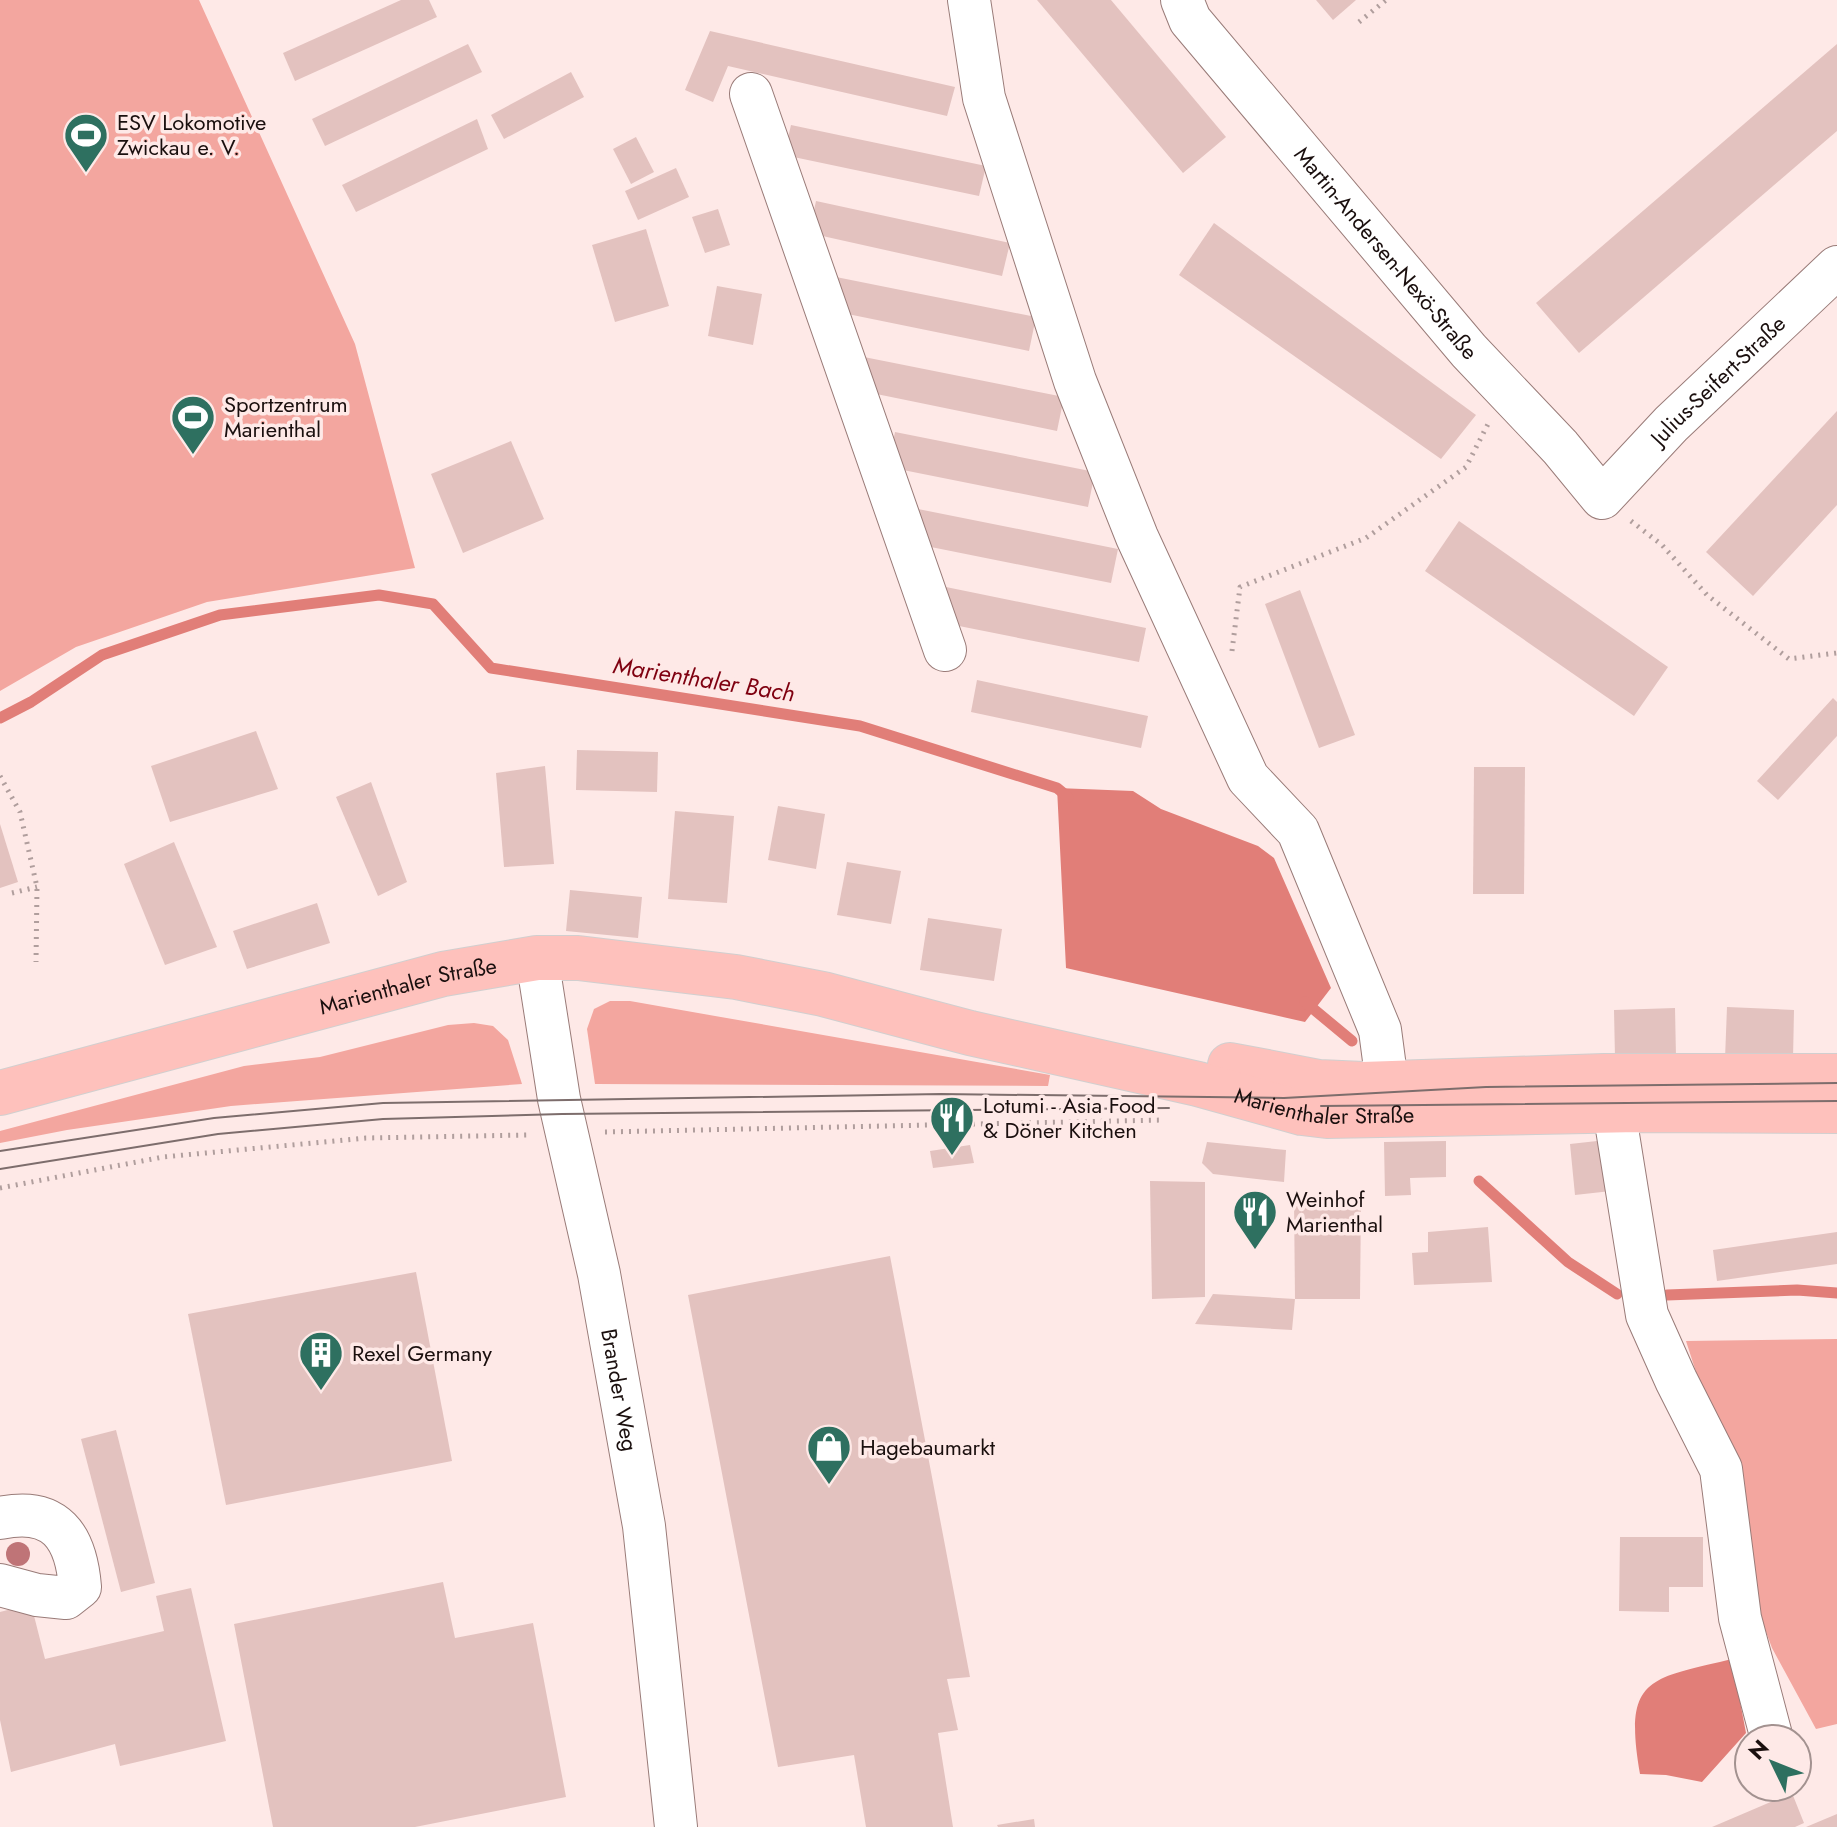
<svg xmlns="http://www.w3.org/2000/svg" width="1837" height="1827" viewBox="0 0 1837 1827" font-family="Jost,sans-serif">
<rect width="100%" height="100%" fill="#fee9e7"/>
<g fill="#f3a69f">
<path d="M0 0H199L355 344 415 568 207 602 76 647 0 691Z"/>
<path d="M610 1001H630L1050 1075 1048 1086 595 1084 587 1029 594 1009Z"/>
<path d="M474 1023 493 1026 508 1040 522 1084 231 1106 67 1130 0 1143V1131L244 1066 320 1057 448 1025Z"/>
<path d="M1837 1339V1724L1816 1729 1772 1648 1750 1589 1708 1409 1686 1341Z"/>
</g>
<g fill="#e17e78">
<path d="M1057 788 1133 791 1161 809 1258 846 1274 858 1331 988 1305 1022 1066 968Z"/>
<path d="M1732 1659 1746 1733 1702 1782 1666 1775 1640 1774C1623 1677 1649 1679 1732 1659Z"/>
</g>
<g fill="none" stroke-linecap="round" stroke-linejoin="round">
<g stroke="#e17e78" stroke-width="11">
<path d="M0 718 31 702 102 655 220 615 379 595 433 604 491 668 860 726 1057 788 1068 797"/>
<path d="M1305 1002 1352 1041"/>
<path d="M1479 1181 1568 1262 1617 1294"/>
<path d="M1667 1295 1797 1290 1837 1293"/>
</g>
</g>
<g fill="#e3c2bf">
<path d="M401 0H429L437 17 295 81 283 53Z"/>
<path d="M1037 0H1111L1226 137 1183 173Z"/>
<path d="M1316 0H1356L1333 20Z"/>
<path d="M710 31 955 87 947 116 728 66 713 102 685 90Z"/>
<path d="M468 44 482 72 325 146 312 119Z"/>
<path d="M1837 44V131L1579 353 1536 303Z"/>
<path d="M571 72 584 97 504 139 491 115Z"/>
<path d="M477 119 488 149 356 212 342 185Z"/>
<path d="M791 125 986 166 979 196 784 155Z"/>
<path d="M636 137 654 172 631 184 613 149Z"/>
<path d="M676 168 689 197 638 220 625 191Z"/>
<path d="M816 201 1010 243 1002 276 809 233Z"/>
<path d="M718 209 730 245 705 253 692 217Z"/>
<path d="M1214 223 1476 415 1441 459 1179 275Z"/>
<path d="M646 229 669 306 615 322 592 245Z"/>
<path d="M836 277 1036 317 1029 351 828 310Z"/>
<path d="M717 286 762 294 753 345 708 336Z"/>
<path d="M864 357 1064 397 1057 431 857 390Z"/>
<path d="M1837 411V505L1753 596 1706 552Z"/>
<path d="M895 432 1095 472 1088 507 888 467Z"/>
<path d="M511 441 544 519 463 553 431 474Z"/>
<path d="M918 509 1118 549 1111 583 911 543Z"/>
<path d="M1459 521 1668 667 1634 716 1425 571Z"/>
<path d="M946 587 1146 628 1139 662 939 622Z"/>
<path d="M1300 590 1355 735 1319 748 1265 604Z"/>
<path d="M977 680 1148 716 1141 748 971 712Z"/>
<path d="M1833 698 1837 702V736L1778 800 1757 781Z"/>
<path d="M256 731 278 789 170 822 151 766Z"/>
<path d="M577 750 658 752 657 792 576 790Z"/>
<path d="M545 766 554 864 504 867 496 773Z"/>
<path d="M1474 767H1525L1524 894H1473Z"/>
<path d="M371 782 407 882 378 896 336 797Z"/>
<path d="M778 806 825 814 816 869 768 860Z"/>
<path d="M675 811 734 816 727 903 668 899Z"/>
<path d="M0 824 18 882 0 888Z"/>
<path d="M174 842 217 947 165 965 124 864Z"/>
<path d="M847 862 901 871 891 924 837 915Z"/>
<path d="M570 890 642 897 638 938 566 931Z"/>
<path d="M317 903 330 943 247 969 233 931Z"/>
<path d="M928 918 1002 929 994 981 920 970Z"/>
<path d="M1727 1007 1794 1010 1793 1060 1725 1059Z"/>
<path d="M1675 1008 1676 1057 1615 1058 1614 1010Z"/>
<path d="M1606 1140 1611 1191 1575 1195 1570 1144Z"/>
<path d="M1446 1141V1177L1410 1178 1411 1195 1385 1196 1384 1142Z"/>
<path d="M1207 1142 1286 1150 1284 1182 1213 1174 1202 1163Z"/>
<path d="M970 1145 974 1163 933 1168 930 1151Z"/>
<path d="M1150 1181 1205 1182V1297L1152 1299Z"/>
<path d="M1294 1199 1361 1200 1360 1299H1295Z"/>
<path d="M1488 1227 1492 1282 1414 1285 1412 1253 1428 1252V1232Z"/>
<path d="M1837 1232V1264L1717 1281 1713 1250Z"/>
<path d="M890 1256 970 1677 947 1679 958 1730 938 1733 953 1827H866L854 1755 778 1767 688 1295Z"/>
<path d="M416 1272 452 1461 226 1505 188 1314Z"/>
<path d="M1213 1294 1295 1299 1292 1330 1195 1324Z"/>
<path d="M116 1430 155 1583 121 1592 81 1439Z"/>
<path d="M1620 1537H1703V1587H1669V1612L1619 1611Z"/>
<path d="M443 1582 455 1638 533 1623 566 1797 415 1827H273L234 1624Z"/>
<path d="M191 1588 226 1741 120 1766 115 1744 11 1772 0 1720V1612L31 1604 45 1659 164 1631 156 1596Z"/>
<path d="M1792 1793 1804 1823 1795 1827H1712Z"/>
<path d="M1837 1814V1827H1806Z"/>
<path d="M1034 1819 1035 1827H998L997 1825Z"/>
</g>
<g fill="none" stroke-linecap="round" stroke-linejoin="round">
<g stroke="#997b78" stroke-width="44">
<g id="minor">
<path d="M969 0 984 98 1075 381 1137 537 1248 778 1298 831 1380 1030 1387 1083V1115"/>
<path id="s1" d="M1182 0 1190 20 1469 351 1560 447 1602 498 1671 424 1837 267"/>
<path d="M751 94 945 650"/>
<path id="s2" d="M537 958 559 1099 599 1274 644 1526 676 1827"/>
<path d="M1614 1077V1110L1647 1315 1676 1380 1721 1469 1740 1618 1772 1739"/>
<path d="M0 1518C56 1506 76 1537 80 1587L66 1598 37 1595 0 1585"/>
</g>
</g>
<g stroke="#d1cfcf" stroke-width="46">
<g id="major">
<path d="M1230 1065 1319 1082 1363 1084 1604 1076H1837"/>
<path id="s3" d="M0 1093 443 974 537 958H578L736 977 823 994 970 1033 1198 1084 1302 1113 1327 1116 1638 1110 1837 1111"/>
</g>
</g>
<g stroke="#b09e9d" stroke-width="5" stroke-dasharray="2 6" stroke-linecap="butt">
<path d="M1359 22 1386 0"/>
<path d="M1631 521 1662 545 1707 595 1789 659 1837 653"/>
<path d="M1232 651 1240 587 1366 538 1466 467 1488 424"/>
<path d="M0 776 20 812 37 887 36 962"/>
<path d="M12 893 37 887"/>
<path d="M605 1132 1163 1120"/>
<path d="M0 1188 163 1157 366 1138 527 1135"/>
</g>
<use href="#minor" stroke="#fff" stroke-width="42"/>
<use href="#major" stroke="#fec1bc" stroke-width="44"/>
<g stroke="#7d6d6c" stroke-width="2">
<path d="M1321 1106 1837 1101"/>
<path d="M0 1151 214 1118 383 1103 941 1094 1284 1098 1486 1087 1837 1083"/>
<path d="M0 1169 218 1134 383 1119 562 1114 1169 1108"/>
</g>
</g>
<circle fill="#bf7477" cx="18" cy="1554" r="12"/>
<defs>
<g id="stadium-pin" transform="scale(2.3)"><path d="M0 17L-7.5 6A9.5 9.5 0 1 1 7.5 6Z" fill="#2e7060" stroke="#fee9e7"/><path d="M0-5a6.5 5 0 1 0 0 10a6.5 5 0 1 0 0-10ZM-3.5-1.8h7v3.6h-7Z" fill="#fff"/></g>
<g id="restaurant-pin" transform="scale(2.3)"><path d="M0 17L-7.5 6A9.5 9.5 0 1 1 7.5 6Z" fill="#2e7060" stroke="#fee9e7"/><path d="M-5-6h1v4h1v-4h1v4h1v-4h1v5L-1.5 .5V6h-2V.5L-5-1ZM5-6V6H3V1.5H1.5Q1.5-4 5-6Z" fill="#fff"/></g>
<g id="building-pin" transform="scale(2.3)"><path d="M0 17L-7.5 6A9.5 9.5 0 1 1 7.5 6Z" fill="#2e7060" stroke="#fee9e7"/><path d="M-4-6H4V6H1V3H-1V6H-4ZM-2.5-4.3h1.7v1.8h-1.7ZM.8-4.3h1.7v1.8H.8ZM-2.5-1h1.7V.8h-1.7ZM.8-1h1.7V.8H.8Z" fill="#fff"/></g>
<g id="shop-pin" transform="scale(2.3)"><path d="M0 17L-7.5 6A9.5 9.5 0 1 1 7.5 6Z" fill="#2e7060" stroke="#fee9e7"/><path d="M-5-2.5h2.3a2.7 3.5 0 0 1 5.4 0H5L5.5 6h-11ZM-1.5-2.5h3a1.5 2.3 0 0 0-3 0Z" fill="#fff"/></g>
</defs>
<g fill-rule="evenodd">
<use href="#stadium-pin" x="86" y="135"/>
<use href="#stadium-pin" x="193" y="417"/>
<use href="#restaurant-pin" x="952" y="1118"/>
<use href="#restaurant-pin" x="1255" y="1212"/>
<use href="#building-pin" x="321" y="1353"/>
<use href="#shop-pin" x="829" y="1447"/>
</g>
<g text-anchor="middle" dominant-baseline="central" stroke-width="7" stroke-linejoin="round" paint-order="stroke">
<g font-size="22" fill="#1a0f0e" stroke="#fee9e7" text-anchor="start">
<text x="117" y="122">ESV Lokomotive<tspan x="117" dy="25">Zwickau e. V.</tspan></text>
<text x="224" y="404">Sportzentrum<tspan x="224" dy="25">Marienthal</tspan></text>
<text x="983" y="1105">Lotumi - Asia Food<tspan x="983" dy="25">&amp; Döner Kitchen</tspan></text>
<text x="1286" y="1199">Weinhof<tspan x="1286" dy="25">Marienthal</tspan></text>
<text x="352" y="1353">Rexel Germany</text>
<text x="860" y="1447">Hagebaumarkt</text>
</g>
<g font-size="22" fill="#1a0f0e" stroke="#fee9e7">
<text stroke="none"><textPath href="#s1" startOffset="326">Martin-Andersen-Nexö-Straße</textPath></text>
<text stroke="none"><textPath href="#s1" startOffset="818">Julius-Seifert-Straße</textPath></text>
<text stroke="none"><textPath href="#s3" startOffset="422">Marienthaler Straße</textPath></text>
<text stroke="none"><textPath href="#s3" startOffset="1358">Marienthaler Straße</textPath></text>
<text stroke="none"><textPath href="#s2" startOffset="440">Brander Weg</textPath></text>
</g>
<g font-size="24" font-style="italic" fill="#7f0010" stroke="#fee9e7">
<text transform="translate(704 679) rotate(9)">Marienthaler Bach</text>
</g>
</g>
<g transform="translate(1773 1763) rotate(313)"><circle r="38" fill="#fee9e7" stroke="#a39290" stroke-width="2"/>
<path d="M0-6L14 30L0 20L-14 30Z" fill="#2e7060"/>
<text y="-12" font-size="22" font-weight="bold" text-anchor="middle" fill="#1a0f0e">N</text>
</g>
</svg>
